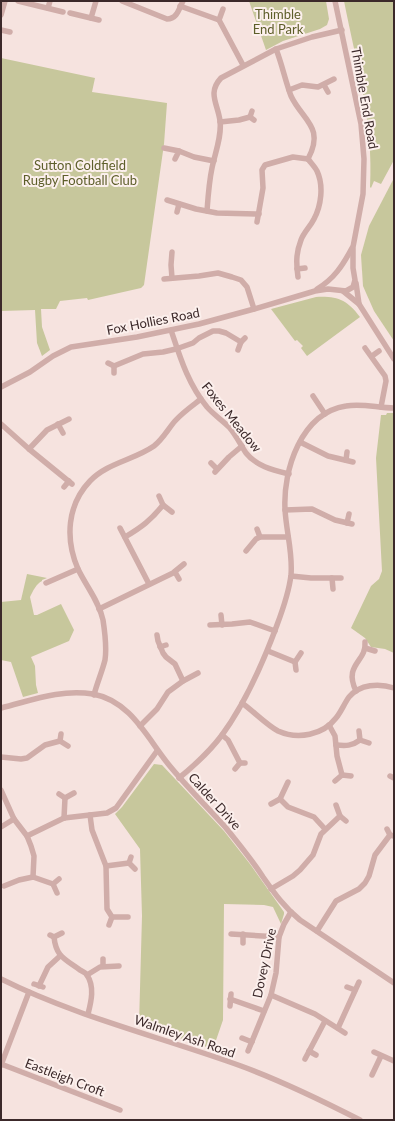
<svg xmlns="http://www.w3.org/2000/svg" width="395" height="1121" viewBox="0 0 395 1121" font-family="Lato,sans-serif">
<rect width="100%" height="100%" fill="#f6e3df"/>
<g fill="#c7c79c">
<path d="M249 1H326L329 19 327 25 320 29 283 41 266 50Z"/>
<path d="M344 1H394V160L381 184 374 181 371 188 370 187C374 124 356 62 344 1Z"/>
<path d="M1 58 95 78 92 92 167 103 164 144 144 285 141 288 88 300 87 298 60 301 56 309H41L42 327 50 350 42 356 37 343 35 310 1 311Z"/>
<path d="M394 178V341L374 311 363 286 361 255 369 226Z"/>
<path d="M316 297C338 296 347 300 360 317L307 356 301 348 303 346 297 340 295 341 271 309Z"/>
<path d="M387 413H394V653L385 649 371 647 365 638 351 628 371 586 379 579 382 571 376 458 381 415H386Z"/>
<path d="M27 574 47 578 42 580V581C36 584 33 591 30 597L34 615H37L61 604 74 630 69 641 31 657 35 666 36 685 38 693 23 697 11 662 1 660V602L21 600Z"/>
<path d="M154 764 162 765 224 831 250 864 284 912V914L281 924 273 907 264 905 224 904 223 1020 213 1049 139 1025 142 916 140 849 115 814 122 807Z"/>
</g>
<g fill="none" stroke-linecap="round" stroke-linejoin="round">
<g stroke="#d0ada9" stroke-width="5.5">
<path d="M18 1 63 12"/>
<path d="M122 1 167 19C177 19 179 9 183 1"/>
<path d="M180 6 219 20 243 65"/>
<path d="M48 8 50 1"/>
<path d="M70 13 99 20"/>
<path d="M1 15 5 1"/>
<path d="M91 18 96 1"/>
<path d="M219 20 223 9"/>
<path d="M1 30 10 32"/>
<path d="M276 49C282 64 285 80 291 96 303 121 325 127 308 159"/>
<path d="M324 85 328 92"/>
<path d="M289 90 302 85 318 87 334 79"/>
<path d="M252 111 250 117 254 120"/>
<path d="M220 122 239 120 250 117"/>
<path d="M164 148 179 151 175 159"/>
<path d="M179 151 194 157 214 161"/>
<path d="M167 200 196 209 217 213 259 214"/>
<path d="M207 211C208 197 209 182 212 168 215 153 222 136 220 121 218 104 207 93 221 78L276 49 312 37 342 30"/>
<path d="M177 212 179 204"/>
<path d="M257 222 263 188 262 170 265 165 293 157 308 159"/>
<path d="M297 269 305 268"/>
<path d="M298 277C296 263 296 253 301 240 304 232 310 227 314 219 321 206 324 186 317 171 315 167 311 163 308 159"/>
<path d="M172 278 171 265 172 252"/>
<path d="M164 279 199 276 218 273 232 277 241 280 247 287 254 309"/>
<path d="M356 283 359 304"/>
<path d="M317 289C334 279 343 265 352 248"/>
<path d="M343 291 359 304 394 359"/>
<path d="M171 330C180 357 188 384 207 407 214 415 222 420 229 427 236 435 240 444 246 453 256 466 273 470 289 474"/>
<path d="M365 348 385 376 386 381 381 407"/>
<path d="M238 350 241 342 245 338"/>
<path d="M372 356 379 351"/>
<path d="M108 363 114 366V373"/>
<path d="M114 366 143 354 163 352 176 349 193 343 199 338 213 331H219L226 333 241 342"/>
<path d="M1 387 30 372 53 356 71 347 137 337 199 324 254 309 315 291 328 289 346 291 353 287 355 280 353 268V247L363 194 364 159 361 124 335 1"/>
<path d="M313 396 325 414"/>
<path d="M1 424 29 449 72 484"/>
<path d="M58 424 63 433"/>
<path d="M300 442 328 456 353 462"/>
<path d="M29 449 47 430 69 419"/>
<path d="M346 460 347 452"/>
<path d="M211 463 217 469"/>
<path d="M215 472 229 457 242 446"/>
<path d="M64 487 69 481"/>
<path d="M159 496 163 505 172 512"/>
<path d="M285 510 312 509 335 520 352 524"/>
<path d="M347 523 349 514"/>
<path d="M120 528 149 584"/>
<path d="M257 529 260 537"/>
<path d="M125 537C142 527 151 520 163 505"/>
<path d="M246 551 256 539 260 537H288"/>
<path d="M175 572 179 579"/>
<path d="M291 576 311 578H341"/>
<path d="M332 578 333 589"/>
<path d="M46 583 78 569"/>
<path d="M99 609 173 573 184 564"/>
<path d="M221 615 222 625"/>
<path d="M210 625 232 624 250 622 275 631"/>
<path d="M157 635 158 641 163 653 166 657 175 664 183 681"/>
<path d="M160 647 166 645"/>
<path d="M365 648 375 651"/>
<path d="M268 651 295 662"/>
<path d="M296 670 295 662 301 653"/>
<path d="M356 691C343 664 367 662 365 642"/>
<path d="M94 695C97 683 102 672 105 660 107 647 105 633 103 620 99 601 86 586 78 569 65 539 67 505 90 481 107 463 134 460 154 446 163 439 168 429 175 421 183 412 192 406 201 399"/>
<path d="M242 703C253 711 268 726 278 731 298 740 323 735 336 718 341 712 344 704 349 697 360 684 379 683 394 688"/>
<path d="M1 708C33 700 60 689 93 694 131 701 147 738 169 765 187 787 207 807 226 828 239 844 252 860 263 877 275 894 284 907 300 920L394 983"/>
<path d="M329 725 335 736 337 756 342 775"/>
<path d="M140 726 157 709 168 692 183 681 198 673"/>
<path d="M359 731 360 740 369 743"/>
<path d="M61 734 60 741 68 746"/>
<path d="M222 735 228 740 240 763"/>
<path d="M336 745C346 746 352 746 360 740"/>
<path d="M1 757 21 759 27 758 45 745 60 741"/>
<path d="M235 769 240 763H245"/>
<path d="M390 776 394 778"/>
<path d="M179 778C195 765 210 751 222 735 246 702 263 663 277 625 283 609 289 592 291 575 293 553 286 531 285 509 283 470 301 413 346 406 362 403 378 408 394 408"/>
<path d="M335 781 342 775 351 776"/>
<path d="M1 790 14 819 27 836 31 846 34 856 33 877"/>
<path d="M59 794 65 798 74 793"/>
<path d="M280 799 288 782"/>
<path d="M271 804 280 799 288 807 314 817 325 829"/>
<path d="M336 805 340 816 346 821"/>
<path d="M90 815 92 830 106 866 107 909 112 917H128"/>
<path d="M64 818 65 798"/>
<path d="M1 827 14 819"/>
<path d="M387 829 390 835 394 836"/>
<path d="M27 836 64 818 107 813 116 808 157 751"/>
<path d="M131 857 129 863 135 869"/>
<path d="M106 866 129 863"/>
<path d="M4 886 19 880 33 877 53 884"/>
<path d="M271 889 293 876 300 870 313 855 321 834 340 816"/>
<path d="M57 893 53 884 59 879"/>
<path d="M109 925 112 917"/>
<path d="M317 931 336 901 359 889 365 883 369 876 375 855 390 835"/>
<path d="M231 934 279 937"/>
<path d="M50 935 54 937 62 933"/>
<path d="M54 937C56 957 65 959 80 970 82 971 86 973 87 975 95 987 91 1002 88 1014"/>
<path d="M243 943V934"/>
<path d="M103 959V966"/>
<path d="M87 975 100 967 119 966"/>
<path d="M1 979C77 1017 161 1037 241 1066 282 1081 321 1100 360 1120"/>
<path d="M34 984 43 987"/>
<path d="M39 986 48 967 60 956"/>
<path d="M347 987 355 990"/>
<path d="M271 995 315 1014 345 1033"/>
<path d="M230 999 264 1011"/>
<path d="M230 1006 231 994"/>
<path d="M338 1028 359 982"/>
<path d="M242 1038 252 1042"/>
<path d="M248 1051 271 995 276 973 279 937 284 924 291 912"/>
<path d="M309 1051 316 1055"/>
<path d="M374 1052 394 1061"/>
<path d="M305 1059 325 1021"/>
<path d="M1 1064 120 1110"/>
<path d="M1 1065 29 992"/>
<path d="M372 1075 381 1056"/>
</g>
</g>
<g text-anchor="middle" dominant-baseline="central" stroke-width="4" stroke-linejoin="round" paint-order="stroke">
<g font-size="13" fill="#5d5e2a" stroke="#fcf0ed">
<text x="278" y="14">Thimble<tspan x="278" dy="15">End Park</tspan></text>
<text x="80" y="165">Sutton Coldfield<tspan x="80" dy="15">Rugby Football Club</tspan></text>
</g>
<g font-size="13" fill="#3c292a" stroke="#fcf0ed">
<text transform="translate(365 98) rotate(80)">Thimble End Road</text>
<text transform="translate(153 321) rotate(-11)">Fox Hollies Road</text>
<text transform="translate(232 417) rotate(51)">Foxes Meadow</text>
<text transform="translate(215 801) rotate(48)">Calder Drive</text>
<text transform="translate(264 963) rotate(-78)">Dovey Drive</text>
<text transform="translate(185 1036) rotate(19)">Walmley Ash Road</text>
<text transform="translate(65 1077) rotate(21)">Eastleigh Croft</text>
</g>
</g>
<rect width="395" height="1121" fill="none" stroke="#3c292a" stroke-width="4"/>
</svg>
